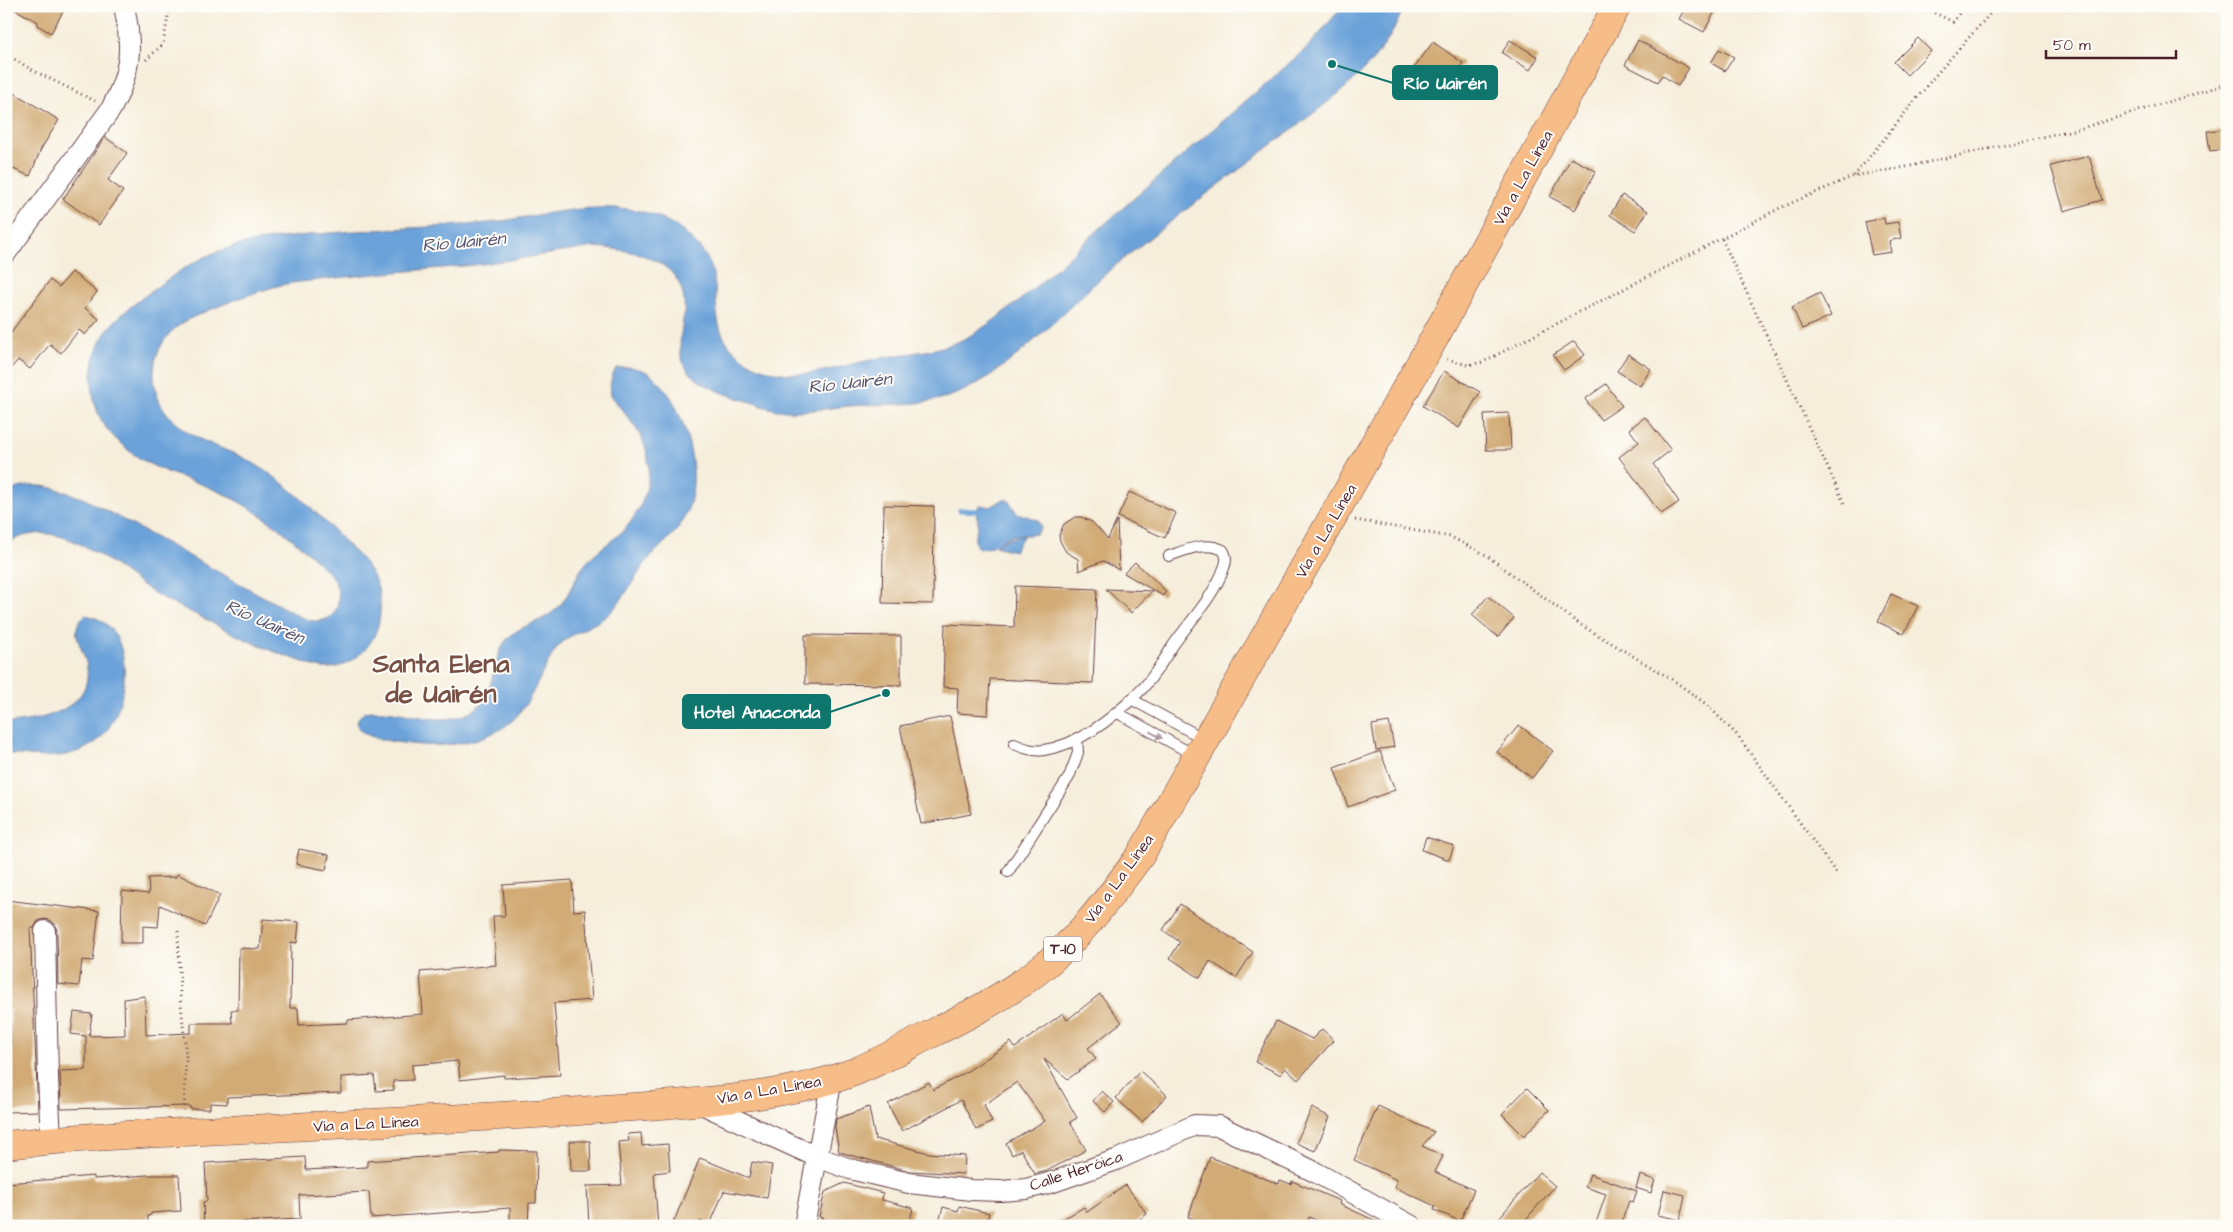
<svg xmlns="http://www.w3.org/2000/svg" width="2233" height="1232" viewBox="0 0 2233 1232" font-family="'Architects Daughter',sans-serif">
<rect width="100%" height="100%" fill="#fdfcf7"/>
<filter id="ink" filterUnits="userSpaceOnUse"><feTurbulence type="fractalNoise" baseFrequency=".02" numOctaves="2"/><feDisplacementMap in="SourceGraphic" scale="10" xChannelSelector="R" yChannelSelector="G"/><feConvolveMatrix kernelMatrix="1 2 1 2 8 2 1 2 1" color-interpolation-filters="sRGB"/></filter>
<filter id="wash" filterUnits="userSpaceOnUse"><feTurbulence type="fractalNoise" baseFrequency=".0096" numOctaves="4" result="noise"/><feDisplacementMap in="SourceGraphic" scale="20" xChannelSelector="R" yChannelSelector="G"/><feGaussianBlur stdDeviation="1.12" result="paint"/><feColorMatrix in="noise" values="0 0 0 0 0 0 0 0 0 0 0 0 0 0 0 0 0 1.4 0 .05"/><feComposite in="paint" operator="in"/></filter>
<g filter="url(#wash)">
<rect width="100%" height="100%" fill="#f6eedb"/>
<g fill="#6aa2d9" stroke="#5a6082">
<path d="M1343 6H1404C1395 32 1380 54 1361 73 1338 96 1312 114 1286 134 1230 177 1172 219 1117 264 1070 303 1019 364 965 390 930 408 886 403 849 406 828 408 807 412 785 411 775 410 764 407 754 403 734 397 695 386 685 366 676 350 682 330 684 314 689 260 636 250 594 247 554 253 514 260 474 265 425 270 376 273 328 279 311 281 293 282 277 286 257 292 236 299 217 307 195 316 172 324 161 346 150 366 152 394 166 412 187 441 224 446 253 463 289 484 316 512 345 542 354 552 367 563 373 576 379 586 381 601 380 613 379 632 369 650 352 660 344 666 332 669 322 668 314 667 305 663 298 660 263 649 231 633 199 616 186 609 171 604 159 596 115 571 61 509 6 544V493C35 478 57 489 85 499L297 615C301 617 310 621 315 621 343 622 344 588 328 572 296 540 262 512 222 493 179 473 148 473 113 436 93 416 88 384 95 356 102 327 126 310 149 293 169 278 191 262 214 253 246 240 282 238 317 234 370 229 424 228 478 224 544 218 635 184 689 237 698 246 707 254 711 267 722 300 707 329 739 355 753 367 772 373 791 374 821 375 847 364 875 359 905 353 941 352 968 337 1019 307 1063 261 1107 222 1174 163 1241 105 1308 47Z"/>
<path d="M628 367C637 368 649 371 655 378 673 393 684 423 689 444 696 474 696 505 676 531 667 541 656 550 647 561 634 578 625 598 610 613 594 628 570 631 557 648 537 675 531 713 499 730 468 747 430 748 396 742 382 740 341 733 364 712 399 705 434 730 469 713 497 700 489 659 508 638 517 627 541 622 553 612 570 599 573 577 587 562 599 547 618 539 629 524 648 500 655 467 642 439 634 423 621 410 611 395 609 385 611 377 616 368Z"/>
<path d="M1002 500H1008L1017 513 1038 520 1041 528 1036 534C1027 536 1019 534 1009 537 1000 540 973 562 975 536 975 531 978 529 978 525 979 519 975 515 976 510L980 505 991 507Z"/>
<path d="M1024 535 1014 551 995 546 1005 540Z"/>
<path d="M85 615C140 623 131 715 96 742 70 761 36 758 6 753V723C37 722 92 710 87 668 85 648 66 631 85 615Z"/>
</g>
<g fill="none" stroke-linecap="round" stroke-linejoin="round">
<path stroke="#6aa2d9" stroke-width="5" d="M960 510 979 511"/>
</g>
<g id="blocks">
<g fill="#d1aa74">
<path d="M9 6H66L51 33 37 25 38 22Z"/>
<path d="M1686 6H1706L1715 11 1704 32 1679 19Z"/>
<path d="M1918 38 1931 51 1907 75 1894 62Z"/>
<path d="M1510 40 1538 57 1530 70 1502 53Z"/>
<path d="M1638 40 1689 68 1678 86 1662 75 1658 82 1625 65Z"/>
<path d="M1433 42 1463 63 1441 93 1412 71Z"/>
<path d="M1719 49 1734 57 1725 71 1711 63Z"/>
<path d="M6 88 59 120 41 149 30 176 6 166V148L11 137 6 134Z"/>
<path d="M2227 129V149L2210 151 2207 131Z"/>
<path d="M105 137 127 153 108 180 123 191 99 225 63 199Z"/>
<path d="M2089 156 2102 200 2064 211 2051 166Z"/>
<path d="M1571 158 1596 171 1575 210 1550 197Z"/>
<path d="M1622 195 1648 211 1635 231 1610 215Z"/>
<path d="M1884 218 1885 224 1898 222 1901 238 1889 241 1891 252 1872 255 1865 222Z"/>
<path d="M72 272 97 292 85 308 99 319 85 335 79 330 61 353 50 344 30 369 18 360 6 374V339L50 280 59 287Z"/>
<path d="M1820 293 1831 316 1802 329 1792 307Z"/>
<path d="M1574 341 1585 355 1564 370 1553 355Z"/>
<path d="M1628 354 1651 369 1640 386 1617 371Z"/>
<path d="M1444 371 1480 392 1459 428 1423 406Z"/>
<path d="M1606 384 1622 406 1601 420 1585 399Z"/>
<path d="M1509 413 1511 450H1486L1484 414Z"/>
<path d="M1645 417 1671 450 1653 464 1679 502 1661 514 1619 457 1639 442 1629 429Z"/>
<path d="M1129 492 1176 513 1165 538 1118 517Z"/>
<path d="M884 505 934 506 933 604 882 603Z"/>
<path d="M1075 517H1081L1092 522 1108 539 1117 520 1119 570 1103 561 1079 571 1078 559 1066 552 1060 541 1059 535 1064 524Z"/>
<path d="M1135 562 1166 591 1163 596 1124 573Z"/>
<path d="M1015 586 1097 589 1093 683 990 679 988 715 957 713 958 688 943 687 945 624 1014 627Z"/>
<path d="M1106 589 1152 591 1131 613Z"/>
<path d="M1891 594 1918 606 1904 634 1878 622Z"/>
<path d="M1488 596 1514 618 1498 637 1472 615Z"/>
<path d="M805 635 901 636V685L805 684Z"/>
<path d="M950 716 971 814 921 824 900 726Z"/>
<path d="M1389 722 1394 747 1376 750 1372 725Z"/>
<path d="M1519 725 1553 751 1532 778 1497 752Z"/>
<path d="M1380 751 1395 790 1348 807 1334 768Z"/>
<path d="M1426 837 1454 846 1449 860 1422 850Z"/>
<path d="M299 849 329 855 326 870 296 864Z"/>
<path d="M177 874 220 895 205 926 160 905 158 927 143 926V943H121L122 891 149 894 148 878 176 877Z"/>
<path d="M572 880 574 911 585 910 592 1000 554 1003 560 1075 504 1078V1075L460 1080 458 1061 412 1065 413 1080 393 1081 394 1090 376 1091 374 1075 341 1077V1093L227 1097V1104L210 1103V1109H190V1106L61 1109 60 1071 86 1070V1036L71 1034 74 1012 92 1014 89 1036 125 1035 124 999 145 996 146 1035 191 1033V1023H232L231 1010H238L239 948 260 949 263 919 299 922 297 943 291 942 290 1008H298L299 1025 348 1023V1020L423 1014 420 972 496 965 493 916H505L503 885Z"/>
<path d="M6 900 99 911 93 961 82 960 79 986 58 984 57 931 55 924 50 920 44 919 38 921 34 928H30L38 1111 6 1112V1051H11L10 1009H6L9 958H6Z"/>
<path d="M1180 904 1253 952 1236 978 1210 961 1200 978 1170 958 1180 942 1163 930Z"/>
<path d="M1100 994 1122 1022 1088 1048 1096 1059 1068 1079 1044 1059 1077 1118 1070 1122 1086 1150 1047 1171 1035 1174 1021 1150 1012 1155 1006 1143 1045 1121 1017 1082 984 1105 992 1122 976 1130 961 1100 902 1131 888 1104 929 1082 933 1090 963 1074 1011 1042 1015 1048 1063 1013 1067 1020Z"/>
<path d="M1276 1021 1312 1039 1322 1029 1334 1040 1298 1080 1285 1068 1281 1075 1255 1062Z"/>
<path d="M1140 1071 1167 1095 1142 1122 1116 1098Z"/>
<path d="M1527 1088 1549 1110 1524 1136 1502 1114Z"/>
<path d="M1102 1091 1114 1102 1105 1112 1093 1101Z"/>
<path d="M1378 1106 1434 1132 1422 1146 1443 1156 1435 1172 1474 1190 1460 1221 1434 1210 1435 1206 1394 1187 1397 1180 1354 1160Z"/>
<path d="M869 1107 875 1139 929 1153 965 1156 964 1174 910 1171 839 1152 835 1127 836 1119Z"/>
<path d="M1312 1108 1330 1117 1315 1151 1296 1143Z"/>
<path d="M641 1133 642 1146 668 1144 670 1171 654 1173 658 1226H589L587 1186 622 1185 618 1142 629 1141 628 1134Z"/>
<path d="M570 1141H590L591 1171H571Z"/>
<path d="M499 1150 537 1151 536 1203H529L528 1226H510V1208L371 1218 369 1192 299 1195 300 1219 236 1222V1226H204L203 1202 207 1201 205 1163 305 1157 306 1170 367 1167V1161L499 1152Z"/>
<path d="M1210 1157 1279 1184 1280 1180 1291 1184 1292 1181 1340 1201 1339 1204 1387 1226H1331L1309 1217 1306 1226H1211L1188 1217Z"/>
<path d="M700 1158 749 1178 752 1162 772 1165 767 1198 724 1191 710 1225 700 1221 699 1226H672Z"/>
<path d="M1539 1172 1555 1186 1520 1226H1492Z"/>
<path d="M1590 1174 1637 1191 1633 1202 1629 1201 1620 1226H1595L1606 1194 1585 1187Z"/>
<path d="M147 1175H179L181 1211 151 1213V1215L148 1216V1226H6L7 1183 94 1176V1179Z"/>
<path d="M1640 1175 1655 1180 1651 1193 1636 1188Z"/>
<path d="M844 1183 883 1193 882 1200 913 1208 909 1226H821L823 1218 819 1217 825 1192Z"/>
<path d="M1126 1185 1147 1214 1130 1226H1051L1084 1207 1087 1212Z"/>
<path d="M1664 1190 1685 1195 1680 1220 1658 1215Z"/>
<path d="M959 1206 989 1213 986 1226H938L943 1207 958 1211Z"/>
</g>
</g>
</g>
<g filter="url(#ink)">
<use href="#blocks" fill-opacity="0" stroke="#643e45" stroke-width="1"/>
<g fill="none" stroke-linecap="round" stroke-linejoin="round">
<g stroke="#643e45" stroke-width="12">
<g id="lane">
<path d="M1131 699 1206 740"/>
<path d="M1116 712 1196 756"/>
<path d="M1014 744C1024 748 1034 752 1044 750 1082 744 1117 715 1143 688 1155 675 1164 659 1174 644 1191 620 1214 596 1224 568 1227 561 1227 556 1223 550 1205 541 1186 550 1169 556"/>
<path d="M1008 872 1069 777 1078 753 1077 738"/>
</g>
</g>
<g stroke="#643e45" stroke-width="22">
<g id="street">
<path d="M6 253 111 109C131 72 133 48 124 6"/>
<path d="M45 931 48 1078 51 1140"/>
<path d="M697 1102 817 1157 850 1169 909 1183 971 1190 1001 1191 1026 1189 1053 1182 1116 1160 1195 1125 1219 1126 1315 1172 1412 1226"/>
<path d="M804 1226 832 1079"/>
</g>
</g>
<g stroke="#643e45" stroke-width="29">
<path id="highway" d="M6 1145C93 1135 181 1132 269 1128 373 1123 476 1118 580 1111 664 1104 766 1102 846 1075 875 1065 902 1049 929 1035 965 1017 1002 998 1034 974 1077 942 1109 898 1140 856L1430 346 1617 6"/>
</g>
<g stroke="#643e45" stroke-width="3" stroke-dasharray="1 4" stroke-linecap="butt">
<path d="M1921 6 1953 22 1965 6"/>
<path d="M6 54 34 71 95 101"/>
<path d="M146 60 163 44 170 6"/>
<path d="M1854 176 1934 77 1997 6"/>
<path d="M1722 239 1844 503"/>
<path d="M1447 359 1468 365 1483 362 1780 208 1854 176 1906 167 2082 128 2227 84"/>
<path d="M1355 520 1451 537 1486 555 1581 625 1673 680 1706 704 1738 736 1836 873"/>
<path d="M178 931 180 994 186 1054 184 1111"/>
</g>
<use href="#lane" stroke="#fff" stroke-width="10"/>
<use href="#street" stroke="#fff" stroke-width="20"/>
<use href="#highway" stroke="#f7bd88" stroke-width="28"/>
</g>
<defs><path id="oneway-solid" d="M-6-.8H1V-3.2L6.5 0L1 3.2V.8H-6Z" transform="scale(1.25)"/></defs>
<use fill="#ae9aa0" href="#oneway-solid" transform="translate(1156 735) rotate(29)"/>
</g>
<g text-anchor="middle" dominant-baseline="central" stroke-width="4" stroke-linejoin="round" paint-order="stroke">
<rect fill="#fdfcf7" stroke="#806168" stroke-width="1" x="1044" y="936.5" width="38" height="25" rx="4"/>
<g font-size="15" font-weight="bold" fill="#4a1f2b">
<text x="1063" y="949">T-10</text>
</g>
<g font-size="16" fill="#4a1f2b" stroke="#fdfcf7">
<text transform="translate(1523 178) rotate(-61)">Vía a La Línea</text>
<text transform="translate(1326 531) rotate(-60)">Vía a La Línea</text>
<text transform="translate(1119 879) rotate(-54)">Vía a La Línea</text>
<text transform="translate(769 1090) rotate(-10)">Vía a La Línea</text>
<text transform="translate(366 1124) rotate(-3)">Vía a La Línea</text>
<text transform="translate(1076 1171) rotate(-18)">Calle Heróica</text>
</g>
<g font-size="18" font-style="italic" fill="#575371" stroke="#fdfcf7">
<text transform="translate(464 242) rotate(-5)">Río Uairén</text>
<text transform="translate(850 383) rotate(-6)">Río Uairén</text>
<text transform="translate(265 622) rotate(24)">Río Uairén</text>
</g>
<g font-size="26" font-weight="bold" fill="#795045" stroke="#fdfcf7">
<text x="441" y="664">Santa Elena<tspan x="441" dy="30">de Uairén</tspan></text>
</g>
</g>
<path fill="none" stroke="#0f766e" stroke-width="2" d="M1332 64L1393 83M886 693L830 712"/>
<g fill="#0f766e" stroke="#fdfcf7" stroke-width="2">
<circle cx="1332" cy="64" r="5"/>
<circle cx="886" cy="693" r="5"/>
</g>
<g fill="#0f766e" stroke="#0f766e" stroke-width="2">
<rect x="1393" y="66" width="104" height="33" rx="5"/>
<rect x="683" y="695" width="147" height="33" rx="5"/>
</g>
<g font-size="18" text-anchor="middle" font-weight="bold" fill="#fff">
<text x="1445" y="89">Río Uairén</text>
<text x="757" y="718">Hotel Anaconda</text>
</g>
<rect width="2233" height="1232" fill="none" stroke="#fdfcf7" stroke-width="25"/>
<path d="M2046 50v8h130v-8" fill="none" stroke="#4a1f2b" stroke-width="2.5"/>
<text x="2053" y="50" font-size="15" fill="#4a1f2b" stroke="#fdfcf7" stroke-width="4" paint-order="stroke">50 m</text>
</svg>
